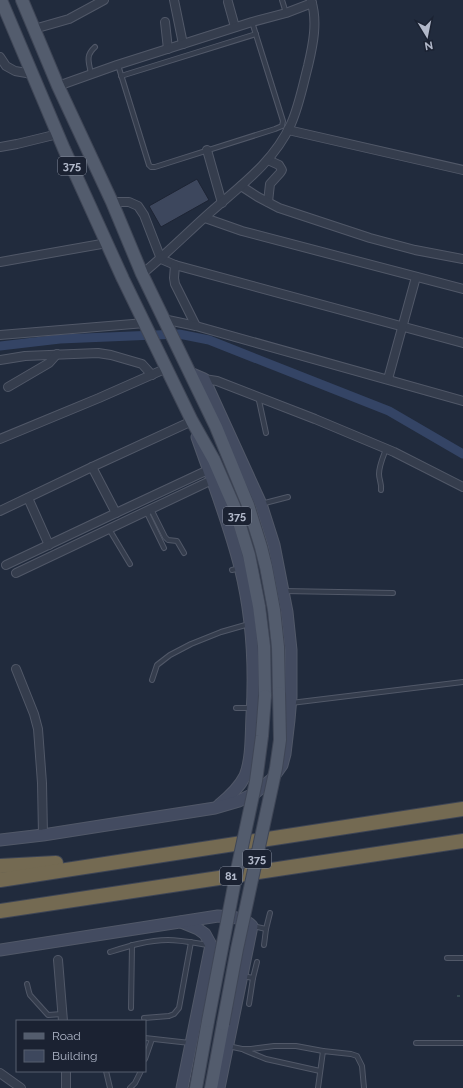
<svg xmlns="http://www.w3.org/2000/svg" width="463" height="1088" viewBox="0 0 463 1088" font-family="Raleway,sans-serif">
<rect width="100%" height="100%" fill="#212b3d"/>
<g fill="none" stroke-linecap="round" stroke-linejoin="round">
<path stroke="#344465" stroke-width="9" d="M0 346 60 339 179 334 209 340 389 411 463 454"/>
</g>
<path fill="#3d475d" stroke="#1d2434" d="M197 179 209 200 161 227 149 206Z"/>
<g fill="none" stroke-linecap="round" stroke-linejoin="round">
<g stroke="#515868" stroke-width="6">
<g id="lane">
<path d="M282 0 286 13"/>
<path d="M118 65 149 165 151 167H155L275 129 282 126 283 121 252 22"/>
<path d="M91 74C89 62 85 56 95 47"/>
<path d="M121 76 256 34"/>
<path d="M258 396 266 433"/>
<path d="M381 490C382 484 379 480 379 474 379 466 383 457 386 449"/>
<path d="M261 504 288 497"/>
<path d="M151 509 165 537 168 540 177 541 184 553"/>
<path d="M146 511 164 548"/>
<path d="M109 529 130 564"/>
<path d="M232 570 240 568"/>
<path d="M284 591 393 593"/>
<path d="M152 680 157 665 170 655 191 644 221 632 249 624"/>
<path d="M291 703 463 682"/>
<path d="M236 708H252"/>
<path d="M253 926 266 929 270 913"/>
<path d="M264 945 266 929"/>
<path d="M110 952C129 946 148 940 168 940 181 940 195 943 208 945"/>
<path d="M447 958H463"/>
<path d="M243 976 253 978 257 962"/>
<path d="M27 984 29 992 30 995 48 1015 62 1014"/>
<path d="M249 1004 253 978"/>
<path d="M131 1008 132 945"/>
<path d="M144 1018 169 1016 174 1014 179 1008 191 942"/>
<path d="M145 1038 190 1043"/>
<path d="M416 1043H463"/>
<path d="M228 1046 242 1049H251L274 1046H296L323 1051"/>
<path d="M244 1050 266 1059 320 1071"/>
<path d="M145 1059 152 1039"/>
<path d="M106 1071 110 1088"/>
<path d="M130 1088 135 1083 141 1071"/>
<path d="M318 1088 323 1051 351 1054 357 1056 362 1066 364 1088"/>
</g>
</g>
<g stroke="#515868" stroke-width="10">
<g id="street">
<path d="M174 0 183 44"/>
<path d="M228 2 235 27"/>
<path d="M165 22 168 49"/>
<path d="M34 29 69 19 104 0"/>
<path d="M0 57 6 66 15 71 32 74"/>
<path d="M58 86 117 65 252 22 286 13 312 3"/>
<path d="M288 130 463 170"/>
<path d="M0 147 17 144 58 134"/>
<path d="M207 150 222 203"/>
<path d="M268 160 279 165 282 170 280 173 270 184 268 202"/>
<path d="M241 186 258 197 279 208 370 238 415 250 463 259"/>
<path d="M112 202H129L138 206 144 215 161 259 175 265 463 343"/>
<path d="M205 218 242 231 463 289"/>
<path d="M0 262 107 243"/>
<path d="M175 265 174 278 175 284 196 326"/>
<path d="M142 274C164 256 184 236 205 217 236 189 273 164 291 124 299 106 303 85 308 66 313 45 318 21 311 0"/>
<path d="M163 319 196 326 463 401"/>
<path d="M0 335 145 323"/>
<path d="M0 360 25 356 98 353 111 355 142 364 152 375"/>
<path d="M204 379 217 381 315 419 394 452 463 487"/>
<path d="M388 379 416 277"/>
<path d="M8 387 49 363 57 354"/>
<path d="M0 439 99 398 167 368"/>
<path d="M92 467 116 513"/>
<path d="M28 498 49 545"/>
<path d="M0 511 92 467 192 421"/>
<path d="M6 565 116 513 208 470"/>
<path d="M16 573 212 480"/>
<path d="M16 669 34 714 38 729 42 783 43 835"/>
<path d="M58 960 63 1021"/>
<path d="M66 1071V1088"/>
<path d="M0 1073 21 1088"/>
</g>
</g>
<g stroke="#515868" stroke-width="13">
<g id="secondary">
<path d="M197 437C212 480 229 523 240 567 252 615 255 666 252 715 251 734 252 759 245 776 239 788 229 797 219 805"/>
<path d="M0 840 43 835 215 808 239 801 255 793 272 779 282 765 285 754 289 720 291 697V650L287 612 274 545 261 504 204 379 190 373"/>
<path d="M181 922 198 929 205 934 211 945 182 1088"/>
<path d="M0 950 218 916C231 917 243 917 252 926L219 1088"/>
</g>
</g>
<g stroke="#3f4656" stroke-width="14">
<g id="primary">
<path d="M1 0 64 149 123 279 192 421 214 460 234 506 249 555 259 606 264 646 265 696"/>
<path d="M22 0 58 86 112 202 142 274 216 427 248 505 261 547 266 567 274 610 278 647 279 693"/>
<path d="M196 1088 208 1021"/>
<path d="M211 1088 223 1024"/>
</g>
</g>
<g stroke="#3e4555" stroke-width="16">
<g id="highway">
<path d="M0 866 56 863"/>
<path d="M0 880 463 809"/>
<path d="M0 911 463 841"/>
</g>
</g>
<path stroke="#3e5458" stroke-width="1.5" stroke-dasharray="3 3" stroke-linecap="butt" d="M457 996H463"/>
<use href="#lane" stroke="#353d4d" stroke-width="4"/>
<use href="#street" stroke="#353d4d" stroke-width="8"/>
<use href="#secondary" stroke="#434b60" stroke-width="11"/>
<use href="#primary" stroke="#535c6d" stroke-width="12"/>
<use href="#highway" stroke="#746a52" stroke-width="14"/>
<g stroke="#3f4656" stroke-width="14" stroke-linecap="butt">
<g id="primary-bridge">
<path d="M208 1021 237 870 256 781 262 736 265 696"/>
<path d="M223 1024 237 949 276 768 280 740 279 693"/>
</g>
</g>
<use href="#primary-bridge" stroke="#535c6d" stroke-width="12"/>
</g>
<g text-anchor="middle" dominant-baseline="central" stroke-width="3" stroke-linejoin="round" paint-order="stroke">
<g fill="#1b2232" stroke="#848b9c" stroke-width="1">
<rect x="58" y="157" width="28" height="18" rx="3"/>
<rect x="223" y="507" width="28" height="18" rx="3"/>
<rect x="243" y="850" width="28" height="18" rx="3"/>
<rect x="220" y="867" width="22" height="18" rx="3"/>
</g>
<g font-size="11" font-weight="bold" fill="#b1b8c9">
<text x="72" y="166">375</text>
<text x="237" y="516">375</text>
<text x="257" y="859">375</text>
<text x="231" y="876">81</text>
</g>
</g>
<rect x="16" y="1020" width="130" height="52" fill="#1b2232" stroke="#575e6e"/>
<rect x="24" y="1033" width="20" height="6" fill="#535c6d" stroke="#575e6e"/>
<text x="52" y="1040" font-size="12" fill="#b1b8c9">Road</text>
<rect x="24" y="1050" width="20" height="12" fill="#3d475d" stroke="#575e6e"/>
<text x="52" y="1060" font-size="12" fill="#b1b8c9">Building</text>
<g transform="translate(427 36) rotate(170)" stroke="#1b2232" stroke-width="3" paint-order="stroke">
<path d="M0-3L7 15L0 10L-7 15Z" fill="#b1b8c9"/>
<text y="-6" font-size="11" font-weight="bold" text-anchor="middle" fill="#b1b8c9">N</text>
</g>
</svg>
